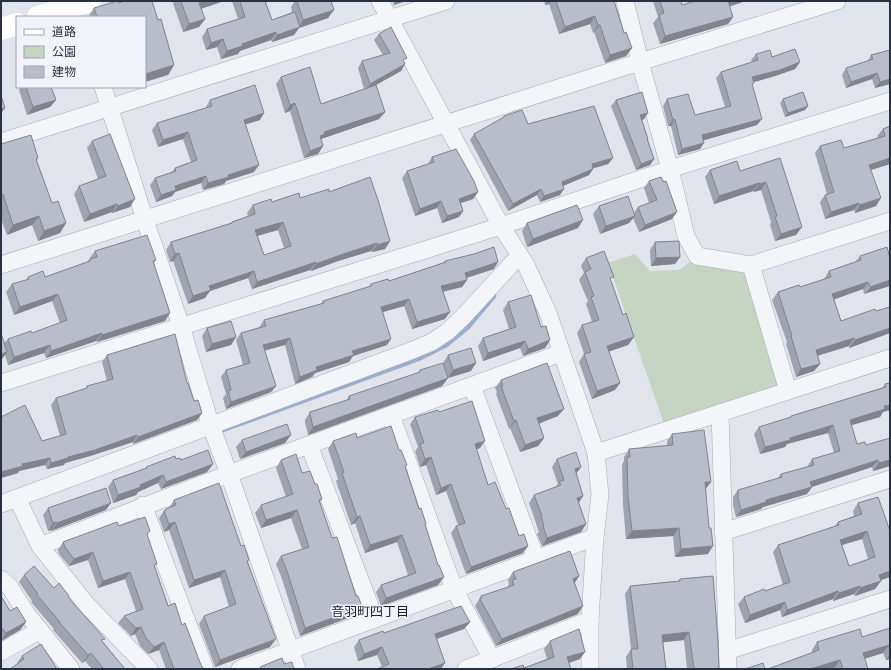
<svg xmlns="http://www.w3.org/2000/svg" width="891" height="670" viewBox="0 0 891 670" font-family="'Noto Sans','Noto Sans JP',sans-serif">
<rect width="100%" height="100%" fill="#e1e4eb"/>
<path fill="#c5d5c2" d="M635 254 650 271 679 270 690 262 744 269 778 388 664 424 608 263Z"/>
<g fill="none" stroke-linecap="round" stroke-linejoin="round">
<path stroke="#9aafcd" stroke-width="5" d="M217 432 418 359 446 345 468 327 494 296"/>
<g stroke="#a6aab6" stroke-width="18">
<g id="street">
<path d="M380 1 501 226 526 265 548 313 596 453 600 495 595 537 590 620V669"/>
<path d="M625 1 640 62 670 169 686 236 697 256 751 265 890 221"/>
<path d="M103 87 145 220 181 326 211 426 229 474 297 669"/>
<path d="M1 142 446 1"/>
<path d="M1 265 640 62 837 1"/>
<path d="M751 265 788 391"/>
<path d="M1 383 501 226 670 169 890 101"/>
<path d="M472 386 536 559"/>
<path d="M720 413 728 669"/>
<path d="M391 415 454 589 492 659"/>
<path d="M309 445 375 619"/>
<path d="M596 453 890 358"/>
<path d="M17 498 40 546 86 604 149 669"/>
<path d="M1 504 413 350 432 342 447 332 463 317 519 256"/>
<path d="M143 505 205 669"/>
<path d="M723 532 890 479"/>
<path d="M40 546 229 474 561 353"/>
<path d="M1 579 9 586 26 613 71 669"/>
<path d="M727 651 890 599"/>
<path d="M1 652 40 630"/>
<path d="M240 669 595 537"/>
<path d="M466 669 590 620"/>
</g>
</g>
<use href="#street" stroke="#f4f5f9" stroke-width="17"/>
<g stroke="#fff" stroke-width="22">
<path d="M38 17 89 1"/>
<path d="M1 29 17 24"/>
</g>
</g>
<g fill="#9ea3ad" fill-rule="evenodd">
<path d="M174 1H224L201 9 205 19 199 27 183 32 173 3Z"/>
<path d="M232 1H265L272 20 292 12 291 7 295 1H331L328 18 299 28 294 35 272 42 271 40 240 51 238 54 221 59 217 47 206 50 202 37 207 29 238 19Z"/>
<path d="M392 1H406L394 5Z"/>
<path d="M544 1H614L624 33 632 48 626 56 605 63 594 32 593 33 590 24 559 34 549 4 545 5Z"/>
<path d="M653 1H681L682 5 695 1H746L729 6 733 17 728 24 660 44 653 23 658 17Z"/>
<path d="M119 3 158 20 174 65 168 75 145 17H88L94 8Z"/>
<path d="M379 34 405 64 401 71 374 86 385 112 379 119 321 139 323 146 318 154 304 158 290 111 285 113 276 84 281 77 321 104 364 89 358 68 362 61 383 55 374 40Z"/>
<path d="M756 54 800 62 795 69 775 76 753 82 752 86 757 125 704 140 700 149 678 155 671 126H668L663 106 667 99 695 115 725 107 716 78 721 72 752 62 751 60Z"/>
<path d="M871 55 890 84 875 88 872 79 846 88 842 75 846 68 868 61Z"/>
<path d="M21 87H51L56 100 50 107 27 115 19 90Z"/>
<path d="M783 99 805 110 785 117 780 103Z"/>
<path d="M210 100 260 120 246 124 254 172 226 181 224 184 203 190 201 183 175 192 172 196 156 202 150 185 155 178 172 172 175 168 191 162 183 139 158 147 152 130 157 123 206 108V107Z"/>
<path d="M616 100 644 119 642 120 648 139V140L654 159 650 165 636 170 611 106Z"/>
<path d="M504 116 528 124 613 158 608 164 593 168V169L589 175 563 186 560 195 540 202 537 195 508 211 470 140 474 134 503 118Z"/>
<path d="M890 126V164L871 170 876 206 855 213 854 210 825 219 820 202 825 195 827 194 815 153 820 146 844 148 878 138 877 136 883 129Z"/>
<path d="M92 141 130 207 112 213V212L84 222 74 194 79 186 98 179 87 148Z"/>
<path d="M1 144 38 158 36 161 52 203 66 223 60 233 38 241 32 225 7 235 1 219Z"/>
<path d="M432 157 478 192 473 199 461 203 463 211 459 217 442 223 437 208 415 216 402 178 407 171 428 164Z"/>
<path d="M780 158 796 235 775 241 770 225 771 222 761 190 754 192 753 191 714 204 705 177 710 170 740 171Z"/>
<path d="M649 181 672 219 639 232 633 218 629 223 600 234 593 214 599 206 634 213 638 207 649 203 644 188Z"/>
<path d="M329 192 390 241 385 249 372 252 371 251 338 261 311 271 310 270 252 289 248 278 210 291 205 298 188 304 173 261 170 262 166 250 171 242 231 223 232 222 248 216 247 213 253 205 272 202 300 198ZM278 230 284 248 264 255 257 236Z"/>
<path d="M527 223 578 228 527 247 522 231Z"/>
<path d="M655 242 680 257 675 264 651 266 650 250Z"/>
<path d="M95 251 156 260 154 263 165 321 97 342 96 341 46 358 44 353 8 365 5 355 2 359 4 343 8 339 32 333 60 323 52 301 14 315 6 292 12 284 26 280 28 277H45L87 262Z"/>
<path d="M860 256 890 258 864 294 863 289 834 299 841 321 890 307V333L849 348V346L817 356 820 364 814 371 796 377 786 344 787 342 772 300 778 292 800 287 824 279 829 271 855 262Z"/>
<path d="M586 258 611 281 623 315 634 337 628 345 609 351 615 390 592 399 579 362 584 354 577 333 582 325 592 322 586 304 588 301 579 280 584 273 581 266Z"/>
<path d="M445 261 494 269 466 278 467 280 462 287 443 292 445 319 412 329 404 306 383 312 387 345 353 356 349 362 315 373 312 377 295 384 285 345 264 351 276 386 271 392 226 409 223 398 226 394 221 377 226 370 243 365 236 340 241 333 260 327V326L264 320 321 304 323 301 369 287 371 284 389 281 443 263Z"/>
<path d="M508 302 541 327 550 340 545 348 523 356 520 348 483 361 478 346 483 338 509 329 503 310Z"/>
<path d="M207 328 236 337 231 345 206 352 202 336Z"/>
<path d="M107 355 187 383 194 401 202 413 197 420 133 444V442L90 456 65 463 64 465 47 469 45 465 19 471 18 473 1 478 42 441 60 436 51 405 56 398 85 389 87 386 107 381 102 362Z"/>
<path d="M448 355 471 371 448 378 443 363Z"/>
<path d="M420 370 448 378 442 386 308 435 305 422V420L310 412 346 401 349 396 418 373Z"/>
<path d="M501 380 558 416 539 424 544 438 538 446 520 452 510 428 509 429 496 394 497 392 495 388Z"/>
<path d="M890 383V410L883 412 880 417 851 425 857 444 866 445 890 438V466L873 471 872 467 812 487 807 494 763 507 761 509 736 517 733 505V497L738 490 778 478 781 474 807 467 812 459 834 453 828 433 787 444 785 447 760 454 754 434 759 427 789 418 791 416 882 388 885 384Z"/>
<path d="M439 412 480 448 476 449 488 485 506 509 519 536 528 546 523 553 466 574 451 533 456 526 458 525 446 491 436 495 426 465 420 467 415 451 418 447 410 424 415 417Z"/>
<path d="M672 434 705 490 708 554 675 557 673 536 626 539 623 505 622 465 624 461V457L629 449 667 446V441Z"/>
<path d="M357 438 399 450 406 467 438 565 444 577 438 585 381 606 376 592 381 585 408 575 397 542 365 553 355 523 351 525 336 481 338 479 328 449 333 441Z"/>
<path d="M242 440 285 443 240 459 236 447Z"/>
<path d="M176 459 213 464 207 472 161 489 158 483 138 492 136 495 113 503 108 487 113 480 145 469 146 467Z"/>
<path d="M557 459 576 474 583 496 578 503 586 524 581 532 542 546 537 534 539 532 536 524V523L529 503 534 495 555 487 558 484 552 467Z"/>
<path d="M281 460 302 473 315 484 322 499 320 502 332 538 356 596 362 607 356 615 300 636 282 579 276 564 281 556 302 549 291 518 261 528 255 513 261 505 286 497 276 468Z"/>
<path d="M174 500 241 546 248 562 270 647 215 667 199 624 204 616 229 607 220 577 189 588 169 530 164 532 159 518 164 511 166 509 169 508Z"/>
<path d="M858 503 890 531V577L880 580 881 581 875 589 855 596 854 594 833 601V599L782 617 780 610 745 623 738 604 744 597 765 591 783 585 773 552 778 545 834 527 838 522 854 516 853 511ZM862 539 868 559 849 566 842 545Z"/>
<path d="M48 508 106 510 51 531V530L48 531 43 515Z"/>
<path d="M119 526 150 531 147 535 155 568 168 606 182 625 201 665 204 669H166L159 650 148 654 140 646 135 634 131 636 118 623 124 616 136 611 125 579 98 588 88 560 69 566 59 554 58 550 63 542Z"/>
<path d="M513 572 579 576 574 584 578 614 496 646 475 606 481 596 507 588 509 584 508 580Z"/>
<path d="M24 575 54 588 69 596 68 597 103 642 125 669H92L85 661 82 663 53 630 54 629 31 602 32 601 19 582Z"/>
<path d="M680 579 719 669H687L684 640 663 642 666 669H627L626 657 631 649 625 594 630 586 678 581Z"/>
<path d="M1 596 10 611 26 622 20 630 1 641Z"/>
<path d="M470 622 464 629 437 639 441 669 382 667 377 655 358 661 354 647 359 640 384 633Z"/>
<path d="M890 628V659L886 660 883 653 864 659 868 669H835L834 668 812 653V650L817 642 862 637Z"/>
<path d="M550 641 580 659 569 663 524 668 547 659 544 649Z"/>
<path d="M22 656 57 669 17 664V663Z"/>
</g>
<g fill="#81848d">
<path d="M206 1H224L194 11 199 3Z"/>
<path d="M396 1H406L394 5Z"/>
<path d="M548 1H551L549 4 545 5Z"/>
<path d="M728 1H746L722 9Z"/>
<path d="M334 10 328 18 299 28 294 35 272 42 277 35 298 28 303 20Z"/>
<path d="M595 16 590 24 559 34 565 27Z"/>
<path d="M733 17 728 24 660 44 665 36Z"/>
<path d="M205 19 199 27 183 32 189 24Z"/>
<path d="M598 25H600L594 32 593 33Z"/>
<path d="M276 32 271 40 240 51 238 54 221 59 227 51 242 44Z"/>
<path d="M223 39 217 47 206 50 211 43Z"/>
<path d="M632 48 626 56 605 63 610 55Z"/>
<path d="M800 62 795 69 775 76 747 84 752 77Z"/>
<path d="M405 64 401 71 365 91 370 84Z"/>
<path d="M174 65 168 75 145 82V74Z"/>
<path d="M877 73 872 79 846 88 851 82Z"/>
<path d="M890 79V84L875 88 880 82Z"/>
<path d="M56 100 50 107 27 115 33 107Z"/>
<path d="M295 103 290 111 285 113 290 105Z"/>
<path d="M808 106 805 110 785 117 788 113Z"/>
<path d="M5 108 1 114V109Z"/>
<path d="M385 112 379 119 321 139 320 136 324 132Z"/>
<path d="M264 113 260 120 240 126 244 120Z"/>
<path d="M648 113 644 119 636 122 640 115Z"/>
<path d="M675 119 671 126H668L673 120Z"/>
<path d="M762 119 757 125 698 142 702 135Z"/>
<path d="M188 132 183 139 158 147 163 140Z"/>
<path d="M704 143 700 149 678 155 682 149Z"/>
<path d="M323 146 318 154 304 158 310 151Z"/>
<path d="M613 158 608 164 588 170 592 164Z"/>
<path d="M890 158V164L864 172 869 165Z"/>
<path d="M654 159 650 165 636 170 641 164Z"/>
<path d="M259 165 254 172 226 181 224 184 203 190 208 183 228 175Z"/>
<path d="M593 169 589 175 558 188 562 182Z"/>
<path d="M206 176 201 183 175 192 172 196 156 202 161 195 175 186Z"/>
<path d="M766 182 761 190 754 192 759 184Z"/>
<path d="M759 183 753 191 714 204 719 196Z"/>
<path d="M541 189 537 195 508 211 513 204Z"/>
<path d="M564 189 560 195 540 202 544 196Z"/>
<path d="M478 192 473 199 455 205 459 199Z"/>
<path d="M881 198 876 206 855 213 860 205Z"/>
<path d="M135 199 130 207 112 213 118 206Z"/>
<path d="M441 201 437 208 415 216 420 209Z"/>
<path d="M859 203 854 210 825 219 831 212Z"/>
<path d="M117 204 112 212 84 222 90 214Z"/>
<path d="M463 211 459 217 442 223 447 216Z"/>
<path d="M677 212 672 219 639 232 645 225Z"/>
<path d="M39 216 32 225 7 235 13 225Z"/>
<path d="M635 216 629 223 600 234 606 226Z"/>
<path d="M583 220 578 228 527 247 533 239Z"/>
<path d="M283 222 278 230 250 238 255 230Z"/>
<path d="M66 223 60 233 38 241 44 231Z"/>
<path d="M802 227 796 235 775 241 781 234Z"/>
<path d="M390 241 385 249 372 252 377 245Z"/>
<path d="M377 243 371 251 338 261 311 271 316 264 343 254Z"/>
<path d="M179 253 173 261 170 262 175 254Z"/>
<path d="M680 257 675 264 651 266 656 258Z"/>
<path d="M316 262 310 270 252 289 257 282Z"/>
<path d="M498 262 494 269 460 280 465 273Z"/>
<path d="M254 271 248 278 210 291 205 298 188 304 193 296 209 286Z"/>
<path d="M467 280 462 287 436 293 441 286Z"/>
<path d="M890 280V286L864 294 870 287Z"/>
<path d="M868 282 863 289 827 302 832 294Z"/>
<path d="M58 294 52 301 14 315 20 307Z"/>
<path d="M409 299 404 306 376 314 381 307Z"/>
<path d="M450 312 445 319 412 329 417 322Z"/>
<path d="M170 313 165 321 97 342 102 335Z"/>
<path d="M890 328V333L849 348 855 340Z"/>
<path d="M102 333 96 341 46 358 51 351Z"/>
<path d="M236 337 231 345 206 352 212 344Z"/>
<path d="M634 337 628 345 602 354 607 346Z"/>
<path d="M290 338 285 345 258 352 263 345Z"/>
<path d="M854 338 849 346 810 358 816 350Z"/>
<path d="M391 339 387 345 353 356 349 362 315 373 312 377 295 384 300 377 316 367 352 351Z"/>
<path d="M550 340 545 348 523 356 528 349Z"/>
<path d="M525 341 520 348 483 361 488 353Z"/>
<path d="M50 345 44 353 8 365 14 357Z"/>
<path d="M7 352 2 359 1 360V354Z"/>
<path d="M476 363 471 371 448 378 453 370Z"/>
<path d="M820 364 814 371 796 377 801 369Z"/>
<path d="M448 378 442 386 308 435 313 427Z"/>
<path d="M620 383 615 390 592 399 597 391Z"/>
<path d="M276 386 271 392 226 409 231 402Z"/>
<path d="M890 405V410L883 412 880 417 845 427 850 420Z"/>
<path d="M564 409 558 416 531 426 537 418Z"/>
<path d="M202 413 197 420 133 444 138 437Z"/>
<path d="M516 420 510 428 509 429 514 421Z"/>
<path d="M833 425 828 433 787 444 785 447 760 454 765 447 790 438Z"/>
<path d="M137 435 133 442 90 456 65 463 64 465 47 469 51 463Z"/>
<path d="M291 435 285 443 240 459 246 452Z"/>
<path d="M544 438 538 446 520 452 525 445Z"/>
<path d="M485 441 480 448 470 452 475 444Z"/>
<path d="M431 457 426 465 420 467 425 459Z"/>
<path d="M50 458 45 465 19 471 18 473 1 478V472L22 464Z"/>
<path d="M878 460 872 467 805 489 810 482Z"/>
<path d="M890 460V466L873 471 879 463Z"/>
<path d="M213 464 207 472 161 489 166 482Z"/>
<path d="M581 467 576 474 575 469Z"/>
<path d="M163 475 158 483 138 492 136 495 113 503 118 495Z"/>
<path d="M705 482H711L705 490Z"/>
<path d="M451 484 446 491 436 495 441 488Z"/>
<path d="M812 487 807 494 763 507 761 509 736 517 741 510 766 500Z"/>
<path d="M583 496 578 504 577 498Z"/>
<path d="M111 503 106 510 51 531 57 523Z"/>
<path d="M297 510 291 518 261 528 266 520Z"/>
<path d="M360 516 355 523 351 525 357 517Z"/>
<path d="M56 522 51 530 48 531 53 523Z"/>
<path d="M175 522 169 530 164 532 169 524Z"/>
<path d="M586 524 581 532 542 546 547 538Z"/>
<path d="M679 528 673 536 626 539 632 531Z"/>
<path d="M867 531 862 539 835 547 840 540Z"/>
<path d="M402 535 397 542 365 553 370 545Z"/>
<path d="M528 546 523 553 466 574 471 567Z"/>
<path d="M713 546 708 554 675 557 681 549Z"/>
<path d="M93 552 88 560 69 566 74 559Z"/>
<path d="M225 570 220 577 189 588 194 580Z"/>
<path d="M890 571V577L873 583 879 575Z"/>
<path d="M130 572 125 579 98 588 103 581Z"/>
<path d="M579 576 574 584 573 579Z"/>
<path d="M444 577 438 585 381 606 386 598Z"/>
<path d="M881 581 875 589 855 596 860 588Z"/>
<path d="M860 586 854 594 833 601 839 593Z"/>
<path d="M838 591 833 599 782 617 787 610Z"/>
<path d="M785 602 780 610 745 623 750 615Z"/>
<path d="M583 606 578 614 496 646 502 639Z"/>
<path d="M362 607 356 615 300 636 305 628Z"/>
<path d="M26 622 20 630 1 641 6 633Z"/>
<path d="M470 622 464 629 430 641 435 634Z"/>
<path d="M141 627 135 634 131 636 136 628Z"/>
<path d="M689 632 684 640 657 643 662 635Z"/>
<path d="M276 639 270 647 215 667 220 660Z"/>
<path d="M164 642 159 650 148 654 154 647Z"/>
<path d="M889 645 883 653 857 661 863 653Z"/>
<path d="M382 647 377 655 358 661 364 654Z"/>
<path d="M585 652 580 659 562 665 567 657Z"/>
<path d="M91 653 85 661 82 663 88 655Z"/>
<path d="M890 654V659L886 660Z"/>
<path d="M840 660 834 668 830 669H810Z"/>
<path d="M445 663 441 669H428Z"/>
</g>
<g fill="#b8bdc9" stroke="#81848d" fill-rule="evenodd">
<path d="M117 1H118L119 3 124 1H152L158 20 161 19 174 65 145 74V17H97L94 8Z"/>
<path d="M181 1H206L199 3 205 19 189 24Z"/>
<path d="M240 1H265L272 20 295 12 300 27 277 35 276 32 242 44 243 46 227 51 223 39 211 43 207 29 245 17Z"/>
<path d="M297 1H331L334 10 303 20Z"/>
<path d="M556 1H614L624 33 626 32 632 48 610 55 600 25H598L595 16 565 27Z"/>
<path d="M660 1H681L682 5 695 1H728L733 17 665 36 659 15 664 13Z"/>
<path d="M391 27 407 58 403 60 405 64 370 84 362 61 390 53 379 34Z"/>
<path d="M795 49 800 62 780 70 752 77 754 83 752 84 762 119 702 135 704 143 682 149 675 119 673 120 667 99 688 94 695 115 731 106 721 72 758 60 756 54 770 50 772 57Z"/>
<path d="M890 50V79L880 82 877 73 851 82 846 68 873 59 871 55Z"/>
<path d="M310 67 321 104 376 85 385 112 324 132 325 134 320 136 323 146 310 151 295 103 290 105 281 77Z"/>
<path d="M255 85 264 113 244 120 259 165 228 175 229 177 208 183 206 176 175 186 176 190 161 195 155 178 176 171 175 168 197 160 188 132 163 140 157 123 212 106 210 100Z"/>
<path d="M26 87H51L56 100 33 107Z"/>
<path d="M642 92 648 113 640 115 648 139H647L654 159 641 164 616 100Z"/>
<path d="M803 92 808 106 788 113 783 99Z"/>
<path d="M1 95 5 108 1 109Z"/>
<path d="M594 106 613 158 592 164 593 169 562 182 564 189 544 196 541 189 513 204 474 134 504 117V116L522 110 528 124Z"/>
<path d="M890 126V158L869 165 881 198 860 205 859 203 831 212 825 195 834 192 820 146 841 140 844 148 885 136 883 129Z"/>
<path d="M110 134 135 199 118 206 117 204 90 214 79 186 106 176 92 141Z"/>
<path d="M31 135 38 158 36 159 52 203 58 201 66 223 44 231 39 216 13 225 3 194 1 195V144Z"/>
<path d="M456 149 474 181 478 192 459 199 463 211 447 216 441 201 420 209 407 171 434 162 432 157Z"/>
<path d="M780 158 802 227 781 234 775 217 777 216 766 182 759 184V183L719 196 710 170 737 161 740 171Z"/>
<path d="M370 177 378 200 390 241 377 245V243L343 254 316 264V262L257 282 254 271 209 286 211 290 193 296 179 253 175 254 171 242 232 223V222L255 214 253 205 271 199 272 202 299 193 300 198 329 189V192ZM283 222 291 246 264 255 255 230Z"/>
<path d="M661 177 663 182 666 181 677 212 645 225 638 207 657 200 649 181Z"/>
<path d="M628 196 635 216 606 226 599 206Z"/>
<path d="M577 205 583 220 533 239 527 223Z"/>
<path d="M147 235 156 260 153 261 170 313 102 335V333L51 351 50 345 14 357 8 339 31 331 32 333 67 320 58 294 20 307 12 284 29 279 28 277 43 271 45 277 90 261V259L97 257 95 251Z"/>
<path d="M679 241 680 257 656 258 655 242Z"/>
<path d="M494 247 498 262 465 273 467 280 441 286 450 312 417 322 409 299 381 307 391 339 352 351 354 355 316 367 317 370 300 377 290 338 263 345 276 386 231 402 228 391 231 390 226 370 250 363 241 333 266 326 264 320 324 303 323 301 371 286V284L388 279 389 281 446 262 445 261 474 254Z"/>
<path d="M887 247 890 258V280L870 287 868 282 832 294 841 321 875 309 876 311 890 307V328L855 340 854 338 816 350 820 364 801 369 791 336H792L778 292 799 285 800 287 831 277 829 271 861 260 860 256Z"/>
<path d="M604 251 614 277 610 278 623 315 626 313 634 337 607 346 620 383 597 391 584 354 591 352 582 325 599 320 591 297 594 296 585 272 591 269 586 258Z"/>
<path d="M531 295 541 327 546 326 550 340 528 349 525 341 488 353 483 338 516 327 508 302Z"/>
<path d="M231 321 236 337 212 344 207 328Z"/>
<path d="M1 333 7 352 1 354Z"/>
<path d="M175 334 187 383H188L194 401 198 400 202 413 138 437 137 435 95 450 68 457V458L51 463 50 458 22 464 23 466 1 472V417L25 405 42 441 66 434 56 398 87 388V386L113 379 107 355Z"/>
<path d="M471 348 476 363 453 370 448 355Z"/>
<path d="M443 363 448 378 313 427 310 414V412L350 399 349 396 420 372V370Z"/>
<path d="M547 363 564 409 537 418 544 438 525 445 516 420 514 421 501 386H503L501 380Z"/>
<path d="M890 383V405L884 406 885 409 850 420 857 444 865 442 866 445 890 438V460L879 463 878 460 810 482 812 487 766 500V502L741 510 738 498V490L782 477 781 474 814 465 812 459 840 451 833 425 790 438V440L765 447 759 427 791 417V416L886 387 885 384Z"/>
<path d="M472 401 485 441 475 444 488 485 495 482 506 509 509 508 519 536 524 534 528 546 471 567 456 526 465 523 451 484 441 488 431 457 425 459 420 444 424 443 415 417 438 410 439 412Z"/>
<path d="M287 424 291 435 246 452 242 440Z"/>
<path d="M391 426 399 450H401L407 465 405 466 419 509 421 508 426 524H425L438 565H439L444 577 386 598 381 585 416 573 402 535 370 545 360 516 357 517 342 473 344 472 333 441 356 433 357 438Z"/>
<path d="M704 430 711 482H705L709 528H711L713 546 681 549 679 528 632 531 628 497 627 457H630L629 449 673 445 672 434Z"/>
<path d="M208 450 213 464 166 482 163 475 140 485 141 487 118 495 113 480 147 468 146 467 175 456 176 459 180 458 181 460Z"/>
<path d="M576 452 581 467 575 469 583 496 577 498 586 524 547 538 543 526H544L541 516H542L534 495 561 485 559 482 564 480 557 459Z"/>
<path d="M296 454 302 473 310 471 315 484H317L322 499 319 500 332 538 337 537 356 596H358L362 607 305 628 287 571 281 556 309 547 297 510 266 520 261 505 293 494 281 460Z"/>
<path d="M219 483 241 546 244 545 249 560 247 561 276 639 220 660 204 616 236 604 225 570 194 580 175 522 169 524 164 511 166 510V509L176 505 174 500Z"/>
<path d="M106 488 111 503 57 523 56 522 53 523 48 508Z"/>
<path d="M878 497 890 531V571L879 575 881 581 860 588V586L839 593 838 591 787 610 785 602 750 615 744 597 764 589 765 591 790 582 778 545 839 525 838 522 862 514 858 503ZM867 531 875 557 849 566 840 540Z"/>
<path d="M145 517 150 531 147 534 157 564 154 565 168 606 175 603 182 625 185 623 201 665 204 669H174L164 642 154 647 146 638 141 627 136 628 124 616 143 609 130 572 103 581 93 552 74 559 65 547 63 542 117 522 119 526Z"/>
<path d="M570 551 579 576 573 579 583 606 502 639 480 599 482 598 481 596 514 585 512 580 516 579 513 572Z"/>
<path d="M34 566 54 588 59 583 69 596 68 597 105 639 101 640 125 669H104L91 653 88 655 59 622H60L37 595 38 594 24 575Z"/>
<path d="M713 576 718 641 719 669H694L689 632 662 635 666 669H633L631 649H638L630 586 680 581V579Z"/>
<path d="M1 596 10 611 17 607 26 622 6 633 3 629 1 630Z"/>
<path d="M461 606 470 622 435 634 445 663 428 669H377L389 664 382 647 364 654 359 640 383 631 384 633Z"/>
<path d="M890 628V649L889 645 863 653 868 669H843L840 660 810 669H768L819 650 817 642 860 629 862 637Z"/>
<path d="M579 629 585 652 567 657 571 669H511L523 665 524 668 554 657 550 641Z"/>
<path d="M41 644 57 669H10L24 659 22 656Z"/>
<path d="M282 658 284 664 292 662 294 669H261L260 667Z"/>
<path d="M763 663 765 669H745Z"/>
</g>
<g text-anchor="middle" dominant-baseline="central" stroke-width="3" stroke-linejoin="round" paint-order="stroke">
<g font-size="13" fill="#1a2134" stroke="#f1f3f8">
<text x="370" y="611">音羽町四丁目</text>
</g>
</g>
<rect width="891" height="670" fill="none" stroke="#283044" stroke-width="4"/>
<rect x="16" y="16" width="130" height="72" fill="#f1f3f8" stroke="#a1a5b0"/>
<rect x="24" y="29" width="20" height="6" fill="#ffffff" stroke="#a1a5b0"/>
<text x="52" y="36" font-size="12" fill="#283044">道路</text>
<rect x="24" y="46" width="20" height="12" fill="#c5d5c2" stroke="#a1a5b0"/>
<text x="52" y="56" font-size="12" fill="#283044">公園</text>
<rect x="24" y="66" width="20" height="12" fill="#b8bdc9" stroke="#a1a5b0"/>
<text x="52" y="76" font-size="12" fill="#283044">建物</text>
</svg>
